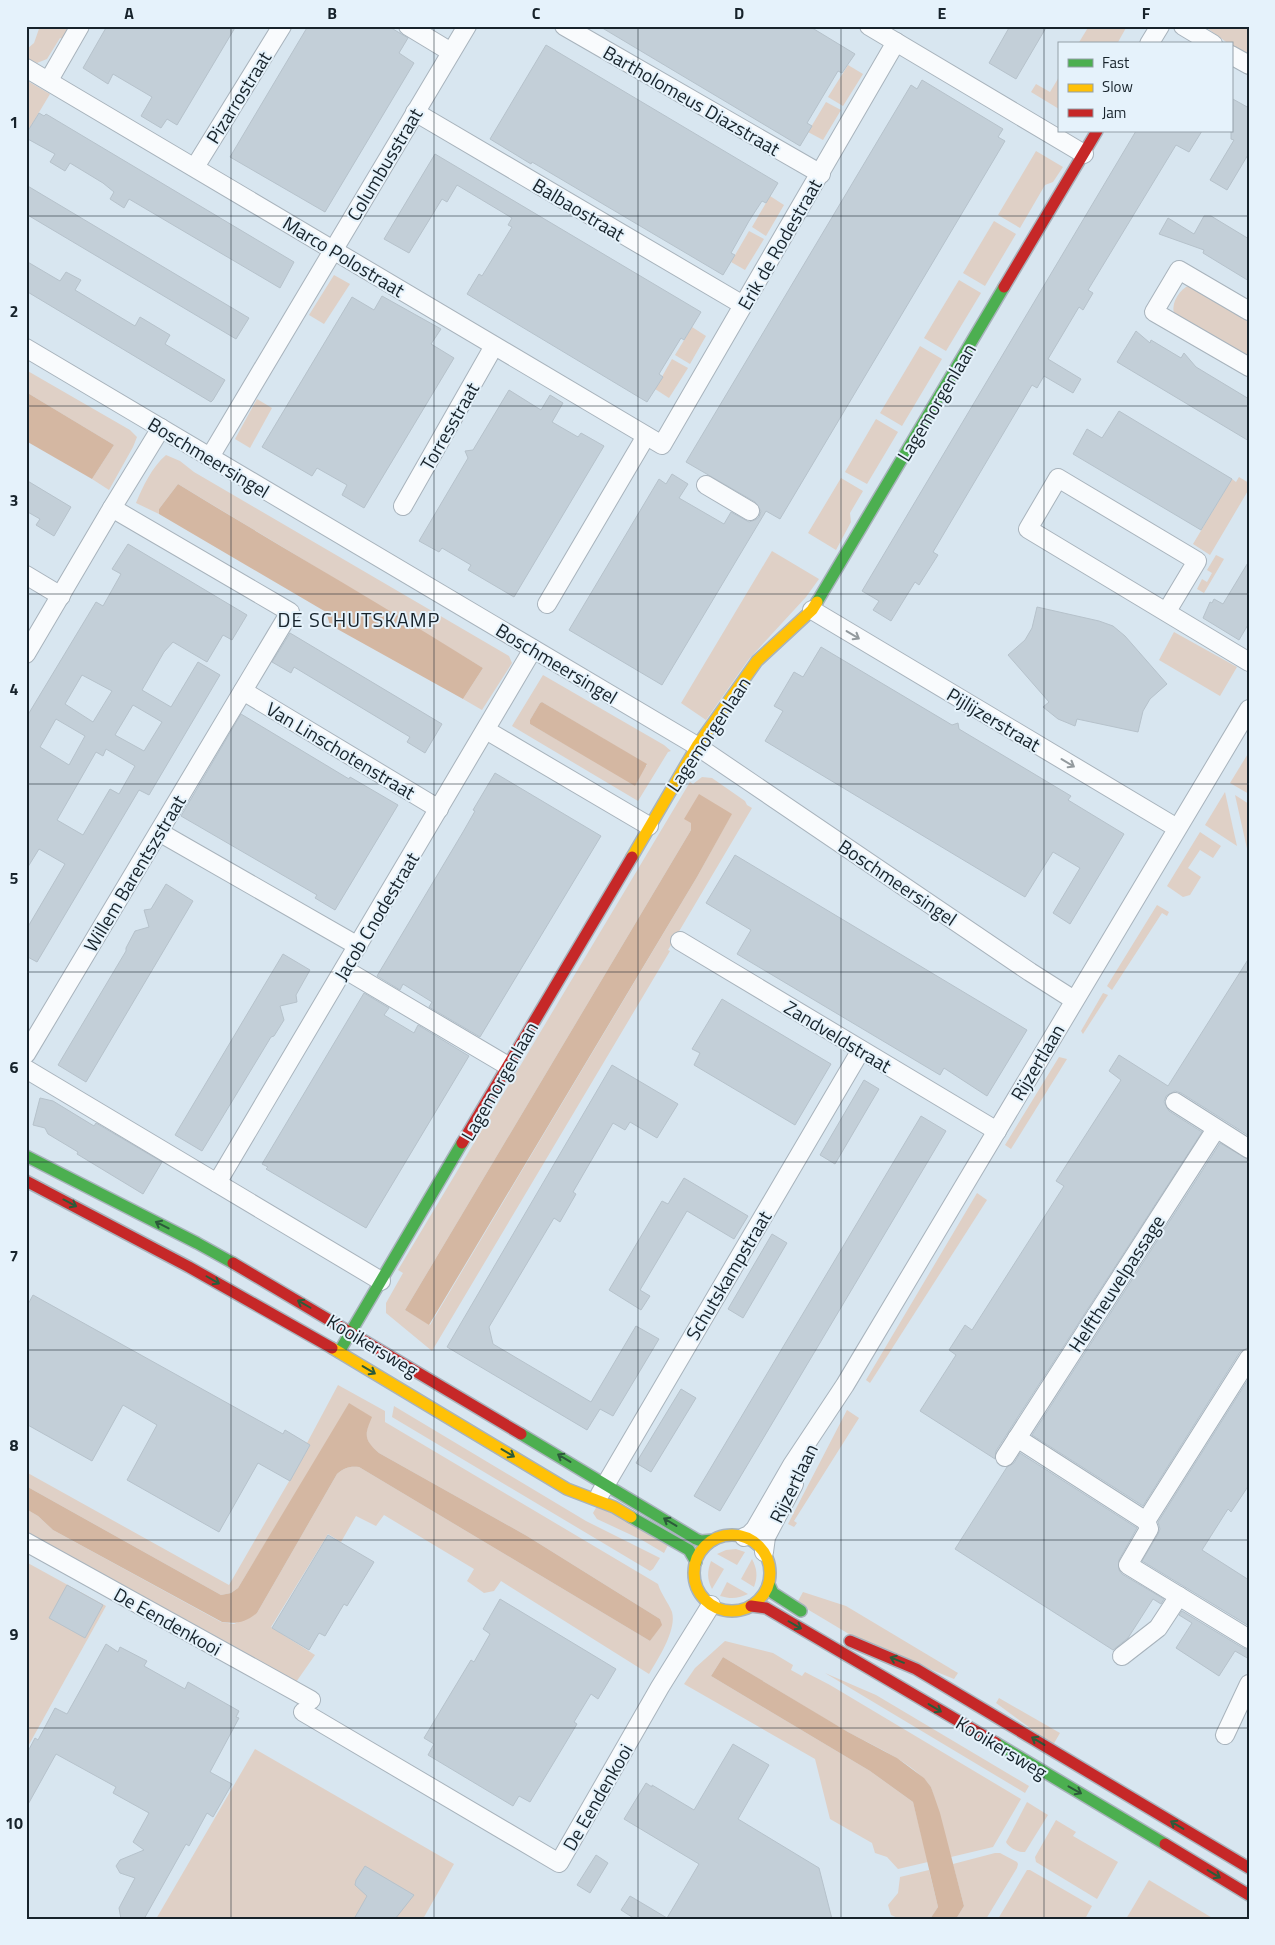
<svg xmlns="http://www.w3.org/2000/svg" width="1275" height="1945" viewBox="0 0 1275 1945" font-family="'Titillium Web',sans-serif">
<rect width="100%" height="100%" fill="#d8e6f0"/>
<g fill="#dfd0c6" fill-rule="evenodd">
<path d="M40 26H71L63 39 60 38 47 59 37 63 26 58V50L34 43Z"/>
<path d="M1089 26H1127L1117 44H1078Z"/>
<path d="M1204 26H1249V56L1232 46 1231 44H1229Z"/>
<path d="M848 65 863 74 843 106 828 97Z"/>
<path d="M1059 77V109L1031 92 1036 84 1050 92Z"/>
<path d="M26 80 50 94 26 134Z"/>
<path d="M826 102 841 110 823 140 808 132Z"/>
<path d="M1036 151 1063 167 1053 182 1045 185 1020 228 998 215Z"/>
<path d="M770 196 784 205 766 236 752 227Z"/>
<path d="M994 221 1016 234 985 286 963 273Z"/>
<path d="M749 231 764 239 745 270 731 262Z"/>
<path d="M334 275 350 284 324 324 309 315Z"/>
<path d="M959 280 981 293 946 351 924 338Z"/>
<path d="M1188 286 1249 322V358L1174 313C1171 304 1179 290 1188 286Z"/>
<path d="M692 327 706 336 690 364 675 355Z"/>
<path d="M920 346 942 359 902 426 880 413Z"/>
<path d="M672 359 688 368 669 398 655 389Z"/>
<path d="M26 370 130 430 137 437 133 447 109 490 92 479 114 445 26 392Z"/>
<path d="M257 399 272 408 250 448 235 439Z"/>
<path d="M876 419 898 432 867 484 845 472Z"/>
<path d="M166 455 180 461 194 472 509 656 512 663 482 710 463 699 483 668 178 484 159 509V514L136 503C143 486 152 467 166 455Z"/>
<path d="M1239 477 1249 483V489L1210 555 1193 544 1232 479 1236 482Z"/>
<path d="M841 478 863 491 850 513 851 522 836 550 808 533Z"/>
<path d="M772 551 819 579 806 597 749 659 706 720 681 703Z"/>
<path d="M1216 555 1224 559 1204 593 1197 589 1202 579 1207 582 1212 573 1207 570Z"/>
<path d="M1174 632 1237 667 1220 696 1159 660Z"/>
<path d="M543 675 664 745 671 751 668 752 638 801 512 726ZM542 702 646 764 647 766 568 746 530 724V720L540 703Z"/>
<path d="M1249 752V794L1230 783Z"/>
<path d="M702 777 712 778 745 801 747 805 752 808 668 950 670 951 432 1351 386 1313V1303L403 1273 398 1270 690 782 693 784ZM731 815 697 877 430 1325 405 1310 691 830V823Z"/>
<path d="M1225 792 1237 846 1205 825Z"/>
<path d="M1235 795 1249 804V853H1248Z"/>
<path d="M1200 832 1221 846 1213 858 1200 850 1188 868 1201 877 1190 895 1183 897 1167 886Z"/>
<path d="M1157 905 1169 912 1167 916 1162 913 1112 990 1107 986Z"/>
<path d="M1103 993 1108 995 1083 1034 1081 1031Z"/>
<path d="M1059 1057 1067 1059 1011 1149 1005 1145Z"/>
<path d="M977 1193 987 1200 870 1383 866 1380Z"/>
<path d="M338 1385 385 1411V1422L658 1584C661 1594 668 1602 672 1612 677 1630 658 1659 649 1674L501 1581 494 1591 484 1593 467 1581 474 1569 384 1515 376 1526 356 1516 341 1542 328 1534 271 1627 315 1655 294 1685 26 1537V1509L38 1516 53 1530 221 1622 234 1624 257 1613 337 1474C344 1468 349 1466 359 1467L650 1641 661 1625 660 1619 527 1536 379 1453C363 1440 365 1434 371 1417L350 1404 238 1588 231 1593 221 1595 26 1486V1472L229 1585 310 1445 307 1443Z"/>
<path d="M394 1406 586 1521 660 1558 653 1569 650 1571 392 1417Z"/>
<path d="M847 1410 859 1418 794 1521 797 1523 794 1527 788 1524Z"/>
<path d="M597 1506 669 1543 664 1553 642 1540 597 1519 593 1513Z"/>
<path d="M736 1549 745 1552 737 1565 717 1554 726 1550Z"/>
<path d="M752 1559C757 1569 758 1576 754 1587L741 1579Z"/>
<path d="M711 1561 724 1569 712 1589C707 1579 707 1572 711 1561Z"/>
<path d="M26 1562 106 1606 26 1750Z"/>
<path d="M727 1582 748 1594C737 1599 731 1599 720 1596Z"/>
<path d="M803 1592 846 1606 958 1673 954 1679 859 1640 797 1603Z"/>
<path d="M725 1641 773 1653 793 1665 791 1670 802 1676 805 1672 830 1685 1021 1799 993 1847 951 1857 931 1787C911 1761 877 1748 848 1732 806 1708 765 1682 723 1657L711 1676 870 1771 913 1802 928 1862 898 1869 887 1857 875 1853 872 1843 830 1819 815 1759 684 1684 695 1668Z"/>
<path d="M825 1673 876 1695 1029 1786 1025 1793Z"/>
<path d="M999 1698 1060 1733 1053 1745 996 1703Z"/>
<path d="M255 1749 454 1864 423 1919H156Z"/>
<path d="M1027 1802 1048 1815 1025 1852C1019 1853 1008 1847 1006 1842Z"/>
<path d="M1056 1820 1076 1832 1073 1836 1118 1862 1097 1899 1036 1862 1035 1857Z"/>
<path d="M995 1853H1000L1017 1862 1018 1864 1017 1868 986 1919H956L964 1906 953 1864Z"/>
<path d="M929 1870 938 1907 930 1919H900L891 1915 888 1905 898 1893 900 1877Z"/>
<path d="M1027 1870H1030L1092 1906 1085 1919H998Z"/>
<path d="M1149 1880 1214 1919H1126Z"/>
</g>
<g fill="#d4b7a2">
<path d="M26 392 114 445 92 479 26 441Z"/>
<path d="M178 484C279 546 383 605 483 668L463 699 330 625 326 612 159 514V509Z"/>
<path d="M542 702 647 764 635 786 530 724V720L540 703Z"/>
<path d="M699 794 732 814 697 877 429 1325 405 1310 691 830V823L684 819Z"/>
<path d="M349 1403 372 1417C365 1434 363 1439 379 1453L527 1536 660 1619 662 1625 650 1641 359 1467C349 1466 344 1468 337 1474L257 1613C245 1623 236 1624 222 1622L53 1530 38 1516 26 1509V1486L221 1595 231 1593 238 1588Z"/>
<path d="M723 1657 848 1732 897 1758 924 1778 931 1787 940 1813 964 1906 956 1919H930L938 1907 913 1802 870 1771 711 1676Z"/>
</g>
<g fill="#c3cfd8" stroke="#b6c2cb" fill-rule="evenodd">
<path d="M107 26H236L177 125 167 119 161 128 141 116 152 97 113 74 108 84 83 68Z"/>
<path d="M308 26H388L408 38 399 53 414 63 325 212 230 157Z"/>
<path d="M599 26H809L855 54 842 73 838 71 807 123 812 126 800 146Z"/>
<path d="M1010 26H1047L1016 79 989 63Z"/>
<path d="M546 45 778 183 766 203 762 201 749 221 731 253 735 255 723 275 532 162 531 164 490 139Z"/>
<path d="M922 80 1003 129 998 137 1005 141 780 519 766 511 662 685 569 630 659 479 666 484 672 474 688 484 679 498 724 524 731 512 749 522 755 520 759 517 761 511 755 502 686 462 911 85 917 89Z"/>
<path d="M1231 98 1249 108V153L1227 190 1210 180 1234 140 1231 139Z"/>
<path d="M39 113 44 116 46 114 294 262 280 288 129 199 124 208 110 199 114 192 103 183 70 163 65 171 50 162 55 154 26 138V134Z"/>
<path d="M1136 131H1202L1189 152 1176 145 1088 290 1093 293 1083 310 1079 307 1048 359 1081 379 1073 393 1044 376 1037 388 1032 385 933 552 938 555 919 585 915 582 891 621 873 610 879 601 862 591Z"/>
<path d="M435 154 701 312 684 340 681 338 659 374 663 377 647 402 467 294 479 274 482 276 512 227 508 225 512 218 457 185 447 202 442 199 409 253 384 239Z"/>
<path d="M26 185 249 318 236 339 26 214Z"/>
<path d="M1204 216H1211L1249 239V281L1203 253 1204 250 1159 234 1168 218 1194 234Z"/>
<path d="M26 261 60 281 66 272 81 280 75 290 135 326 140 317 170 335 165 344 225 380 213 400 211 402 26 291Z"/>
<path d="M382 296 441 329 431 344 454 358 364 508 342 495 347 485 317 468 312 476 262 447 352 297 374 310Z"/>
<path d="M1136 331 1150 343 1151 340 1181 358 1184 353 1196 367 1249 399V441L1117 362Z"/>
<path d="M509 390 541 410 550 395 563 403 552 422 578 437 581 433 604 446 514 597 468 570 471 565 442 548 439 552 419 541 468 458 465 451 473 450Z"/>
<path d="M1119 411 1232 479 1201 530 1073 454 1087 429 1102 438Z"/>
<path d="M26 480 71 507 54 536 36 525 40 519 26 511Z"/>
<path d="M128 544 247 615 232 640 223 635 207 662 173 642 164 652 142 690 171 707 198 662 220 675 149 795 139 790 37 962 26 956V930L65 864 39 849 26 870V718L96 602 103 606 121 574 112 569ZM82 675 112 691 93 722 65 704ZM133 705 162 722 144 751 115 735ZM56 719 85 736 69 765 40 747ZM106 749 135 766 119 794 110 789 83 835 57 820 96 752 103 756Z"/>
<path d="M1249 561V623L1239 640 1203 618 1210 602 1212 603 1214 599 1223 604Z"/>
<path d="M1037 607 1099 621 1113 626 1125 636 1167 684 1150 699 1143 711 1138 732 1077 719 1075 726 1058 719 1043 707 1049 702 1008 655 1025 640 1032 628Z"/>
<path d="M290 633 442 724 425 753 407 742 410 737 294 667 291 673 272 662Z"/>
<path d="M821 647 952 725 958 723 959 729 1071 796 1068 800 1124 834 1070 924 1053 913 1080 868 1053 852 1025 897 765 741 783 711 774 706 794 672 803 677Z"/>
<path d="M241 714 349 779 350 777 398 805 335 910 315 898 317 895 181 816Z"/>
<path d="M495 773 601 836 480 1037 429 1007 432 1002 403 984 400 990 377 976 463 832 475 811 473 810Z"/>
<path d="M735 855 1027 1030 987 1096 944 1068 940 1075 737 954 751 930 706 903Z"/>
<path d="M166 884 193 901 86 1082 58 1065 126 951V948L135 931 149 927 144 910 151 909Z"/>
<path d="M283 954 310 970 296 995 297 1002 280 1006 284 1020 274 1036 271 1037 202 1151 175 1135Z"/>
<path d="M1249 958V1136L1181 1093 1175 1091 1166 1096 1164 1102 1169 1111 1202 1132 996 1451 995 1459 920 1411 956 1355 949 1350 965 1325 972 1330 1064 1186 1056 1181 1121 1080 1109 1071 1119 1055 1168 1086Z"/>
<path d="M364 993 389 1008 384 1015 414 1033 418 1025 469 1056 366 1228 266 1169 268 1167 262 1164Z"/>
<path d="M722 999 831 1064 795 1125 694 1065 700 1053 692 1049Z"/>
<path d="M612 1065 678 1104 657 1138 630 1122 625 1130 613 1123 573 1192 576 1194 560 1222 554 1218 489 1327 493 1344 591 1402 636 1326 659 1339 613 1416 600 1409 587 1430 447 1347Z"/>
<path d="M864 1080 879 1089 835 1164 820 1155Z"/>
<path d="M40 1098 53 1101 94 1126 96 1123 162 1162 143 1194 77 1154 78 1152 48 1134 45 1128 33 1125Z"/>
<path d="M921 1116 946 1131 720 1511 694 1496Z"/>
<path d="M1220 1143 1249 1160V1347L1240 1352 1143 1506 1032 1435Z"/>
<path d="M684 1178 748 1216 734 1239 687 1211 640 1290 650 1296 641 1310 609 1290 662 1201 668 1204Z"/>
<path d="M772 1234 787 1243 743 1318 728 1309Z"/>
<path d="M33 1295 283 1434 285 1430 310 1445 290 1481 258 1463 219 1532 127 1480 157 1425 123 1405 92 1461 26 1424V1308Z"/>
<path d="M1249 1378V1485L1231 1512 1228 1509 1202 1550 1249 1580V1626L1142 1561 1158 1534 1160 1529 1158 1522Z"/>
<path d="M681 1389 696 1398 651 1472 636 1463Z"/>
<path d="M1020 1453 1137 1528 1119 1560V1570L1122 1574 1164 1599 1161 1604 1153 1599 1128 1638 1113 1650 955 1549 1007 1467 1014 1463Z"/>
<path d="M328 1535 374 1562 347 1606 344 1604 325 1636 319 1633 309 1650 272 1628Z"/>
<path d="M67 1585 103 1605 85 1638 49 1618Z"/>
<path d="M500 1599 616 1669 598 1699 591 1694 574 1722 577 1724 530 1802 519 1796 513 1806 428 1755 434 1744 424 1738 471 1660 474 1662 490 1634 483 1629Z"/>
<path d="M1182 1611 1243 1648 1249 1650V1659L1235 1651 1219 1676 1176 1648 1192 1623 1179 1615Z"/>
<path d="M106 1644 118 1652 120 1647 147 1661 144 1666 185 1689 188 1682 239 1711 236 1717 239 1718 210 1772 232 1784 213 1817 207 1813 189 1846 186 1844 144 1919H121L119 1908 135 1878 120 1873 116 1866 120 1860 144 1850 133 1842 149 1813 113 1793 116 1787 56 1754 26 1808V1755L35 1738 38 1740 55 1708 67 1714Z"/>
<path d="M733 1744 769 1765 738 1819 819 1868 832 1919H635L621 1910 630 1896 667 1918 699 1864 624 1819 646 1783 652 1787V1785L694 1810Z"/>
<path d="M596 1855 608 1863 590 1893 577 1885Z"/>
<path d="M365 1866 414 1895 395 1919H354L367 1896 355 1885 356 1880Z"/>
</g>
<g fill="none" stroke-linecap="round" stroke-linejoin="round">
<g stroke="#a8b3bc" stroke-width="20">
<g id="street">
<path d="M408 26 451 52"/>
<path d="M564 26 821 174"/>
<path d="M869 26 1084 154"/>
<path d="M1183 26 1213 44"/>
<path d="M1149 44 1160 26"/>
<path d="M1231 55 1249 65"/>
<path d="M26 68 662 445 896 42"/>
<path d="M49 80 80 26"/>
<path d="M415 112 743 305"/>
<path d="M195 167 282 26"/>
<path d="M1249 311 1179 270 1154 312 1249 367"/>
<path d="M26 348 697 746 1030 972 1074 1000"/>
<path d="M210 457 467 26"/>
<path d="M706 485 750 511"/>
<path d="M403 506 494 346"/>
<path d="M26 575 61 596"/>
<path d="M547 604 646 436"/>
<path d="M812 610 1177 828"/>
<path d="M1167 611 1197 561 1058 478 1028 529 1249 662"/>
<path d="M26 654 112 508 161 428"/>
<path d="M243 691 439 809"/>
<path d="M486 730 649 826"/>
<path d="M159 832 358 946"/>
<path d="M680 941 997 1131"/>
<path d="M344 969 508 1066"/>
<path d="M26 1054 290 612 112 508"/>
<path d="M26 1069 381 1281"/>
<path d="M1175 1102 1249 1149"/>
<path d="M217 1183 533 649"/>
<path d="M1249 1358 1146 1521 1149 1529 1128 1565 1249 1639"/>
<path d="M1017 1438 1146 1521"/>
<path d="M1005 1457 1216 1129"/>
<path d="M600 1494 861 1050"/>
<path d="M744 1537 749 1535 755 1529 792 1465 845 1385 1249 709"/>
<path d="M26 1542 311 1700"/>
<path d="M764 1552 766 1537 794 1484"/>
<path d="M1122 1656 1158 1628 1179 1596"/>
<path d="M303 1712 559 1863 660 1687 711 1605"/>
<path d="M1225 1735 1249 1684"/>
</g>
</g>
<g stroke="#a8b3bc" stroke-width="14">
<g id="fast">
<path d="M817 602 1004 287"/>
<path d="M26 1156 197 1243 233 1263"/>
<path d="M339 1352 462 1143"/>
<path d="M521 1434 696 1539 701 1541 713 1540"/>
<path d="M631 1517 689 1550 696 1562"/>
<path d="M769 1584 773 1593 801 1611"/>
<path d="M996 1743 1165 1844"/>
</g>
</g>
<g stroke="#a8b3bc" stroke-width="14">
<g id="slow">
<path d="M632 857 697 746 757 661 812 610 817 602"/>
<path d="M332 1348 567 1489 614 1507 631 1517"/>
<circle cx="732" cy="1573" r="38"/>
</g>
</g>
<g stroke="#a8b3bc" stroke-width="14">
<g id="jam">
<path d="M1004 287 1097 131"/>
<path d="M462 1143 632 857"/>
<path d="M26 1181 189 1267 332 1348"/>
<path d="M233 1263 521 1434"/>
<path d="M751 1606 766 1608 996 1743"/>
<path d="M850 1641 916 1669 1249 1868"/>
<path d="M1165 1844 1249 1895"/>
</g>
</g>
<use href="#street" stroke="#f9fbfd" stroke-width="18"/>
<use href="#fast" stroke="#4caf50" stroke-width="11"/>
<use href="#slow" stroke="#ffc107" stroke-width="11"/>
<use href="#jam" stroke="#c62828" stroke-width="11"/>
</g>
<defs><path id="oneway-shaft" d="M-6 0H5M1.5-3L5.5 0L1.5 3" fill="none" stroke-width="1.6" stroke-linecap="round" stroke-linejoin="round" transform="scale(1.25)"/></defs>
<g stroke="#939a9e">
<use href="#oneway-shaft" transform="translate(853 635) rotate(31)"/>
<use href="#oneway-shaft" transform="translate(1068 763) rotate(31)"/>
</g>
<g stroke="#2c5b3a">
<use href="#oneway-shaft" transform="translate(70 1203) rotate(28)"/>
<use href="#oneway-shaft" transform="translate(162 1225) rotate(-153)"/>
<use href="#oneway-shaft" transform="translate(213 1280) rotate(30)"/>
<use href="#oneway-shaft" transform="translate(304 1304) rotate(-150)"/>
<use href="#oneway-shaft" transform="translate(369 1370) rotate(31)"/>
<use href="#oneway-shaft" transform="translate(508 1453) rotate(31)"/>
<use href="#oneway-shaft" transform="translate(564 1458) rotate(-149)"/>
<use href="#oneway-shaft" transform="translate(670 1522) rotate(-149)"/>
<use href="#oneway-shaft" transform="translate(795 1625) rotate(30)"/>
<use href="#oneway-shaft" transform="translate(897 1660) rotate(-158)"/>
<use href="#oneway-shaft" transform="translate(935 1708) rotate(31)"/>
<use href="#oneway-shaft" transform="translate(1038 1741) rotate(-149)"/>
<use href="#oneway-shaft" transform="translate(1075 1790) rotate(29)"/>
<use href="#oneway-shaft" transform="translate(1177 1825) rotate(-149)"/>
<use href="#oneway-shaft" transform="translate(1214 1874) rotate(31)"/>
</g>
<path fill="none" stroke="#17232b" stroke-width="1" stroke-opacity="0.55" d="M231 26V1919M434 26V1919M638 26V1919M841 26V1919M1044 26V1919M26 216H1249M26 406H1249M26 594H1249M26 784H1249M26 972H1249M26 1162H1249M26 1350H1249M26 1540H1249M26 1728H1249"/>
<g text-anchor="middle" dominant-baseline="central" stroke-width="4" stroke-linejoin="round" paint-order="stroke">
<g font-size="19" fill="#17232b" stroke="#e5f2fb">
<text transform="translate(238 97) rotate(-58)">Pizarrostraat</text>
<text transform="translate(692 100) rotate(30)">Bartholomeus Diazstraat</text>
<text transform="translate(384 164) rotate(-59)">Columbusstraat</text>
<text transform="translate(579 209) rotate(31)">Balbaostraat</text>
<text transform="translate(779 244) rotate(-60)">Erik de Rodestraat</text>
<text transform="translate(344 256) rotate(31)">Marco Polostraat</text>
<text transform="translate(936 402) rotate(-59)">Lagemorgenlaan</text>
<text transform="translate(449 426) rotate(-60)">Torresstraat</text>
<text transform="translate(209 457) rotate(31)">Boschmeersingel</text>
<text transform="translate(557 663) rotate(31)">Boschmeersingel</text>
<text transform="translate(994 719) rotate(31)">Pijlijzerstraat</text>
<text transform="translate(708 734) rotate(-56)">Lagemorgenlaan</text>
<text transform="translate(341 750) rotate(31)">Van Linschotenstraat</text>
<text transform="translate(134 873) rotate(-59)">Willem Barentszstraat</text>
<text transform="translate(898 882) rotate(34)">Boschmeersingel</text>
<text transform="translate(376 916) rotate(-59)">Jacob Cnodestraat</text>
<text transform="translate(838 1036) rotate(31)">Zandveldstraat</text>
<text transform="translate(1037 1062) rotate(-59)">Rijzertlaan</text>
<text transform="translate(499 1081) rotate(-60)">Lagemorgenlaan</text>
<text transform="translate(728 1275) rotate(-59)">Schutskampstraat</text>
<text transform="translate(1116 1283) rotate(-57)">Helftheuvelpassage</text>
<text transform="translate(373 1345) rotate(31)">Kooikersweg</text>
<text transform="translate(793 1483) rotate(-64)">Rijzertlaan</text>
<text transform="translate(168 1621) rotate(29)">De Eendenkooi</text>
<text transform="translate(1002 1747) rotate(31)">Kooikersweg</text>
<text transform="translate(597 1797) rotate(-60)">De Eendenkooi</text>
</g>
<g font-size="20" letter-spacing="1" fill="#17232b" stroke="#e5f2fb">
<text x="359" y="619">DE SCHUTSKAMP</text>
</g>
</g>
<rect width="1275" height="1945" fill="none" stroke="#e5f2fb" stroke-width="55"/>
<rect x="1058" y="42" width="175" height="90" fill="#e5f2fb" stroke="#939fa8"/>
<rect x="1068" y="59" width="25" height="8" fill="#4caf50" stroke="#939fa8"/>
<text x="1102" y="68" font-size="15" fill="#17232b">Fast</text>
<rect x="1068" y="84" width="25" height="8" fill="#ffc107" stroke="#939fa8"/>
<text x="1102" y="92" font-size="15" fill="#17232b">Slow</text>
<rect x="1068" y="109" width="25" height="8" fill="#c62828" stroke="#939fa8"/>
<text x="1102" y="118" font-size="15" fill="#17232b">Jam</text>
<rect x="28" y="28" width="1220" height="1890" fill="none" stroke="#17232b" stroke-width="2"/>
<g font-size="16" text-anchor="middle" font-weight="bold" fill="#17232b">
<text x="129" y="19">A</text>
<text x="332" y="19">B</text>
<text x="536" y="19">C</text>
<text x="739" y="19">D</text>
<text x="942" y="19">E</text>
<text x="1146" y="19">F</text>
<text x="14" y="128">1</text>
<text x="14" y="317">2</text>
<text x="14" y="506">3</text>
<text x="14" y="695">4</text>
<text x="14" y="884">5</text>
<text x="14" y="1073">6</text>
<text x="14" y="1262">7</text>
<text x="14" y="1451">8</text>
<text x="14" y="1640">9</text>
<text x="14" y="1829">10</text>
</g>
</svg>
